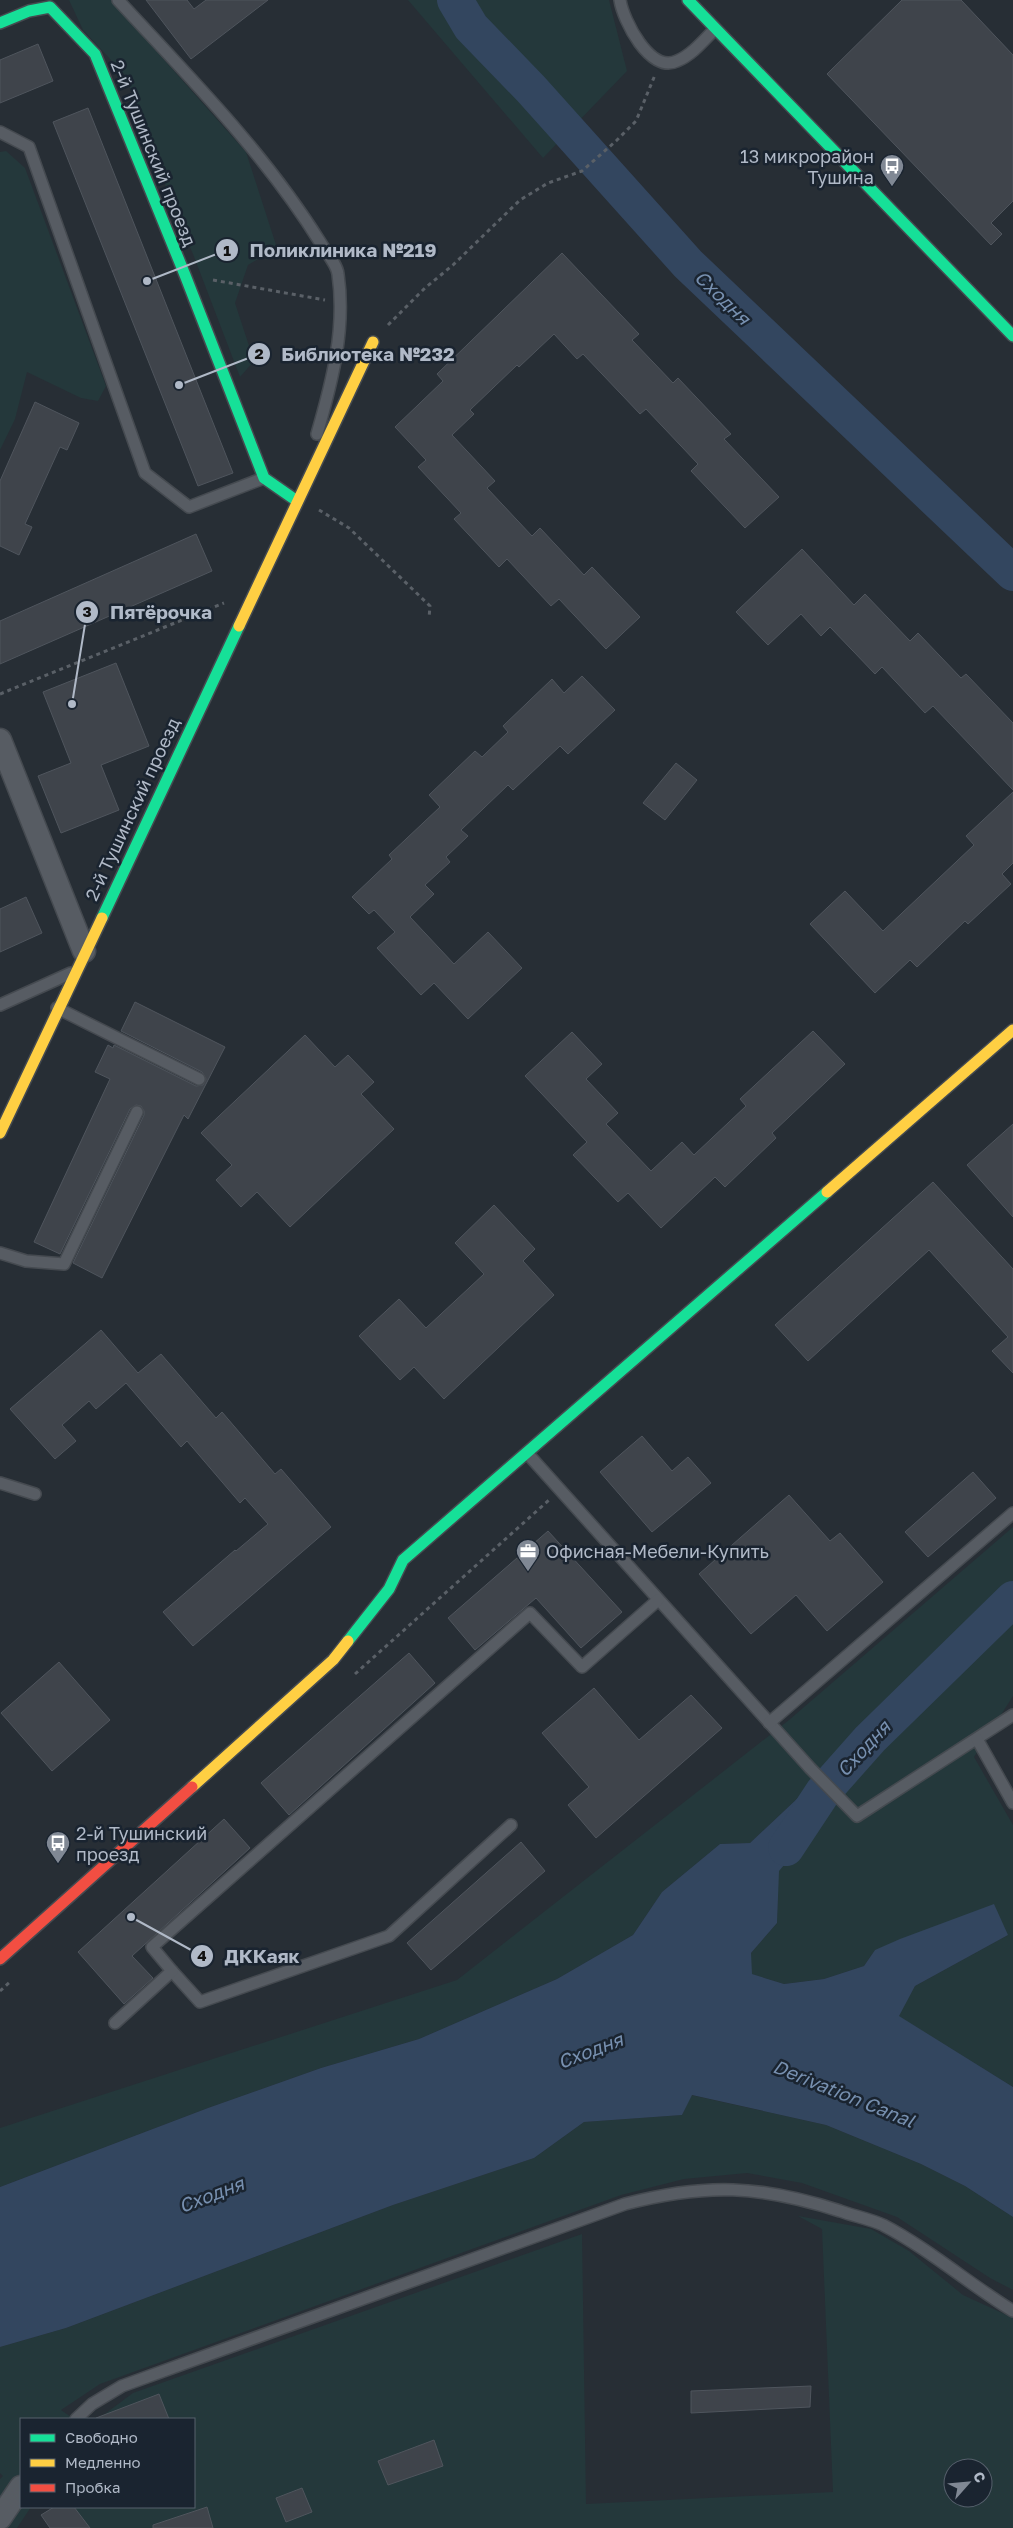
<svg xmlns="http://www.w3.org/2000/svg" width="1013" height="2528" viewBox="0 0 1013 2528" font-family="'Golos Text',sans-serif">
<rect width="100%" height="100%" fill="#272e35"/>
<g fill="#24383b" fill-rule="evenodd">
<path d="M69 0H111L246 152 277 248 248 265 235 303 254 361 240 377 193 254 181 228 125 75 83 30Z"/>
<path d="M408 0H609L627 71 543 158Z"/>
<path d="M6 151 25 168 106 386 98 401 81 398 27 372 15 419 0 450V152Z"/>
<path d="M1013 1527V1696L974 1757 1013 1825V2087L898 2016 915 1986 1008 1935 875 1950 864 1966 824 1979 784 1984 751 1974V1953L777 1923 778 1872 800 1796 750 1843 720 1844 662 1892 633 1935 557 1979 419 2039 321 2068 208 2108 0 2187V2128L457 1980 789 1720Z"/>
<path d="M691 2095 826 2125 921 2164 965 2186 1013 2217V2290L990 2278 897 2217 802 2183 747 2173 684 2179 621 2195 100 2384 61 2410 74 2419H21V2507H31L17 2528H0V2479L3 2476 0 2473V2347L66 2328 393 2205 534 2158 584 2122 682 2115Z"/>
<path d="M798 2216 871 2229 909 2251 963 2295 1013 2318V2528H90L74 2507H194V2419H98L133 2393 582 2234 586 2504 833 2492 822 2229ZM953 2468H983V2498H953Z"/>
</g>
<path fill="#33465f" d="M800 1796 826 1815 779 1871 777 1923 751 1953 752 1974 784 1984 824 1979 864 1966 875 1950 900 1939 994 1904 1008 1935 915 1986 899 2016 1013 2087V2217L965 2186 921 2164 826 2125 692 2095 682 2115 584 2122 534 2158 393 2205 66 2328 0 2347V2187L208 2108 321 2068 419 2039 557 1979 633 1935 662 1892 720 1844 750 1843Z"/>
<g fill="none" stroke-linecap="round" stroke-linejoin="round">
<g stroke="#33465f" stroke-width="36">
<path d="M455 0 471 27 531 89 688 264 1013 573"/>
<path d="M786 1848 823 1792 870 1739 1013 1599"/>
</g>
</g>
<g fill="#3f444b" stroke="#4f555d">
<path d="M146 0H187L194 9 206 0H268L191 59Z"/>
<path d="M902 0H961L1013 55V201L991 223 1002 234 991 245 827 74Z"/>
<path d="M38 44 53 81 0 103V60Z"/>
<path d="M88 108 233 473 198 486 53 122Z"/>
<path d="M562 253 639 334 632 340 673 383 678 378 731 434 724 439 779 497 745 528 691 471 698 464 646 409 640 414 583 354 577 359 554 334 519 367 517 365 470 410 474 414 452 435 495 481 487 488 532 536 540 528 584 575 592 567 640 617 606 649 559 599 551 606 507 559 499 567 454 519 461 513 418 467 426 460 395 427 443 381 437 374Z"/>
<path d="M35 402 79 423 67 450 60 447 25 524 32 527 19 555 0 546V481Z"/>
<path d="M196 534 212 571 0 664V621Z"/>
<path d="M802 549 854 605 865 594 910 641 918 633 961 678 966 674 1013 723V790L933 706 925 713 882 667 875 674 830 627 821 636 801 614 768 645 736 612Z"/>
<path d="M116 663 149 746 101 765 119 810 61 833 38 776 71 763 43 692Z"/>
<path d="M582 676 615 710 568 754 560 746 513 790 508 785 461 830 468 836 446 857 450 862 425 885 434 894 410 917 454 964 488 932 522 968 468 1019 434 983 421 995 377 948 395 932 374 910 369 914 352 897 392 859 389 855 440 807 429 795 475 751 482 757 508 732 503 726 552 679 564 693Z"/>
<path d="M676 763 697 780 665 820 643 803Z"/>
<path d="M1013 792V863L1002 874 1011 884 968 924 965 921 917 967 910 960 875 993 810 924 845 891 883 931 974 845 966 836Z"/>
<path d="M26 897 42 933 0 952V909Z"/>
<path d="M135 1002 225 1047 188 1119 184 1115 102 1278 73 1263 144 1115V1111L141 1106 136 1105 130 1109 60 1254 34 1242 110 1079 95 1072 108 1045 113 1048 114 1045 196 1086 203 1085 206 1079 202 1072 121 1031Z"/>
<path d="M813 1031 845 1064 772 1133 776 1138 725 1187 715 1177 661 1228 628 1193 618 1202 573 1155 587 1142 525 1076 572 1032 602 1064 586 1079 618 1113 606 1124 651 1171 682 1142 694 1155 746 1106 740 1099Z"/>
<path d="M305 1035 335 1067 348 1055 374 1082 361 1094 394 1129 290 1227 257 1192 241 1207 216 1180 232 1165 201 1133Z"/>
<path d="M1013 1124V1217L967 1165Z"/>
<path d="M933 1182 1013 1269V1373L992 1351 1008 1337 929 1250 808 1361 775 1325Z"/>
<path d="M494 1205 535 1249 523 1261 554 1295 444 1399 414 1367 400 1380 359 1336 399 1299 426 1328 484 1274 455 1243Z"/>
<path d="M101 1330 138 1373 161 1354 216 1418 222 1412 275 1474 281 1469 331 1527 193 1646 163 1612 235 1550 236 1551 268 1524 245 1498 240 1503 187 1441 181 1447 126 1383 96 1409 89 1401 62 1425 76 1441 55 1459 10 1409Z"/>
<path d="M642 1436 672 1471 688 1457 711 1483 652 1532 600 1472Z"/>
<path d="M973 1472 996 1498 928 1557 905 1532Z"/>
<path d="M789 1495 830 1541 840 1533 883 1582 827 1631 796 1595 751 1634 699 1574Z"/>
<path d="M548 1531 622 1612 581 1648 536 1598 475 1650 448 1618Z"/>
<path d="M409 1653 435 1683 289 1815 261 1783Z"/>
<path d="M59 1662 110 1720 52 1771 1 1713Z"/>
<path d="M594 1688 639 1740 691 1695 722 1728 596 1838 568 1805 589 1787 542 1733Z"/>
<path d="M224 1819 250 1848 132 1956 153 1978 124 2004 78 1952Z"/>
<path d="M521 1842 545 1871 431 1970 407 1943Z"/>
<path d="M811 2386 810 2407 691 2413V2391Z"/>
<path d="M159 2394 169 2419H96V2418Z"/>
<path d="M434 2440 443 2466 388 2485 378 2461Z"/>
<path d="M302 2488 312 2512 286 2522 276 2498Z"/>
<path d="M54 2507H74L90 2528H50L41 2515Z"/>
<path d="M207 2507 213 2528H153V2525Z"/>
</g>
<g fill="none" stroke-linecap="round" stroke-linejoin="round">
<g stroke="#454a50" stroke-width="14">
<g id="lane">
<path d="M118 0C189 77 264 152 320 242 325 251 337 264 338 274 346 329 332 382 317 434"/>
<path d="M620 0C623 20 650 74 677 61 692 55 704 40 715 29"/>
<path d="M0 132 29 147 145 473 189 507 264 478"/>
<path d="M0 1005 71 973"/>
<path d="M57 1008 199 1079"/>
<path d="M0 1253 26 1261 64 1264 137 1112"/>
<path d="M527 1453 810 1768 857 1816 1013 1715"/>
<path d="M0 1483 35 1494"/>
<path d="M769 1723 1013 1513"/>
<path d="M977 1739 1013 1803"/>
<path d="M172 1971 200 2002 389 1936 511 1825"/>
<path d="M115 2023 172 1971 152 1947 530 1613 582 1667 658 1600"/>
<path d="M76 2419 92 2404 122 2386 625 2204C706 2183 760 2185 840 2211 854 2216 870 2219 883 2225 929 2249 969 2284 1013 2311"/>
</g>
</g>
<g stroke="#454a50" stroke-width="25">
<g id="street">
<path d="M0 740 84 951"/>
<path d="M0 2518 21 2487"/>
</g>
</g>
<g stroke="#454a50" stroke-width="14">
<g id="fast">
<path d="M688 0 1013 336"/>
<path d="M0 23 29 11 50 7 95 54 185 275 264 478 297 501"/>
<path d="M102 918 239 626"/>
<path d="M348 1641 389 1589 403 1560 827 1192"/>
</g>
</g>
<g stroke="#454a50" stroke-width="14">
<g id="slow">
<path d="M239 626 373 342"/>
<path d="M0 1133 102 918"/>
<path d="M827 1192 1013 1030"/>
<path d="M192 1787 333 1660 348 1641"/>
</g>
</g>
<g stroke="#454a50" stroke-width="14">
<path id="jam" d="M0 1959 192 1787"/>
</g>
<g stroke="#5a6067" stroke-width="3" stroke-dasharray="4 4" stroke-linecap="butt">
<path d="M213 280 325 300"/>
<path d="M388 325 425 288 453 265 520 200 548 183 582 171 616 141 636 121 655 75"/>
<path d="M319 510 349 528 430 606 429 618"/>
<path d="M0 694 224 603"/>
<path d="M355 1674 549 1500"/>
<path d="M0 1991 11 1981"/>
</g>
<use href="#lane" stroke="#575c63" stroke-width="11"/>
<use href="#street" stroke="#575c63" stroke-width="22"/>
<use href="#fast" stroke="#16e098" stroke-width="11"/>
<use href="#slow" stroke="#ffcf43" stroke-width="11"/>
<use href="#jam" stroke="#f24e42" stroke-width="11"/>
</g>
<defs>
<g id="bus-pin" transform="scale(1.25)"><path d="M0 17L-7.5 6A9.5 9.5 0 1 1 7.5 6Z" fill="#808894" stroke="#1a2430"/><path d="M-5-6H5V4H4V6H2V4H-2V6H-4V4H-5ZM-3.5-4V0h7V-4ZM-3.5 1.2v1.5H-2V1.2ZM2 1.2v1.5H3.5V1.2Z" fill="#fff"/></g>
<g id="office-pin" transform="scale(1.25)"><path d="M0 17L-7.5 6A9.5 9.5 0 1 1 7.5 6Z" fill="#808894" stroke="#1a2430"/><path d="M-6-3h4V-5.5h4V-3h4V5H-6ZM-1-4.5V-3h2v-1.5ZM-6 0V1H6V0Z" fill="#fff"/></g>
</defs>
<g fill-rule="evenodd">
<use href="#bus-pin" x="892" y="166"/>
<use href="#office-pin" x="528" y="1551"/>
<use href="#bus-pin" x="58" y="1843"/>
</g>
<g text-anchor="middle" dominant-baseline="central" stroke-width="5" stroke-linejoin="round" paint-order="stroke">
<g font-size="18" fill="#b0b9c7" stroke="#1a2430">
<text transform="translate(154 153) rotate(68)">2-й Тушинский проезд</text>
<text transform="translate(132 809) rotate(-65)">2-й Тушинский проезд</text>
</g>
<g font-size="18" fill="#b0b9c7" stroke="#1a2430" text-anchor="start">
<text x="874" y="156" text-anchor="end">13 микрорайон<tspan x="874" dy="21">Тушина</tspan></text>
<text x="546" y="1551">Офисная-Мебели-Купить</text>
<text x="76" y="1833">2-й Тушинский<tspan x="76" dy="21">проезд</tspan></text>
</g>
<g font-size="19" font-style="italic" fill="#7790b0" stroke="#1a2430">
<text transform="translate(723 297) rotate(44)">Сходня</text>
<text transform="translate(863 1748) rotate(-47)">Сходня</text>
<text transform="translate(590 2050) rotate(-21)">Сходня</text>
<text transform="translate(844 2093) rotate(22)">Derivation Canal</text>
<text transform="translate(211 2194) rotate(-21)">Сходня</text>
</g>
</g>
<path fill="none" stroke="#b0b9c7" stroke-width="2" d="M147 281L227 250M179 385L259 354M72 704L87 612M131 1917L202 1956"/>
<g fill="#b0b9c7" stroke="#1a2430" stroke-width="2">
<circle cx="147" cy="281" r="5"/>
<circle cx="179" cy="385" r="5"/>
<circle cx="72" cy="704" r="5"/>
<circle cx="131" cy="1917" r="5"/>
<circle cx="227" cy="250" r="12"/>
<circle cx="259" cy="354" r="12"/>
<circle cx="87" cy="612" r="12"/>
<circle cx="202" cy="1956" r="12"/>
</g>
<g font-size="15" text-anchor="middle" font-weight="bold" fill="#111">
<text x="227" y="256">1</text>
<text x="259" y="359">2</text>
<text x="87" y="617">3</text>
<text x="202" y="1961">4</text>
</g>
<g font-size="19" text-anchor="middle" font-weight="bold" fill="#b0b9c7" stroke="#1a2430" stroke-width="5" stroke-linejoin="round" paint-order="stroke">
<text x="343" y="257">Поликлиника №219</text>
<text x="368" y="361">Библиотека №232</text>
<text x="161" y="619">Пятёрочка</text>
<text x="262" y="1963">ДККаяк</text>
</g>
<rect x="20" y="2418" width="175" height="90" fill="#1a2430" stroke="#56606c"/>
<rect x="30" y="2434" width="25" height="8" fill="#16e098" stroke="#56606c"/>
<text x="65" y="2443" font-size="15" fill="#b0b9c7">Свободно</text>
<rect x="30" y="2459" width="25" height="8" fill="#ffcf43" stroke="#56606c"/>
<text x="65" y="2468" font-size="15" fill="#b0b9c7">Медленно</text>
<rect x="30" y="2484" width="25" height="8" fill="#f24e42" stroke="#56606c"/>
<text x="65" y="2493" font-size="15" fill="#b0b9c7">Пробка</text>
<g transform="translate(968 2483) rotate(63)"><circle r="24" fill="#1a2430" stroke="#56606c"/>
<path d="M0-4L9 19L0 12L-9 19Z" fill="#808894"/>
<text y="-8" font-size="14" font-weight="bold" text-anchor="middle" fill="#b0b9c7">С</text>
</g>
</svg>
